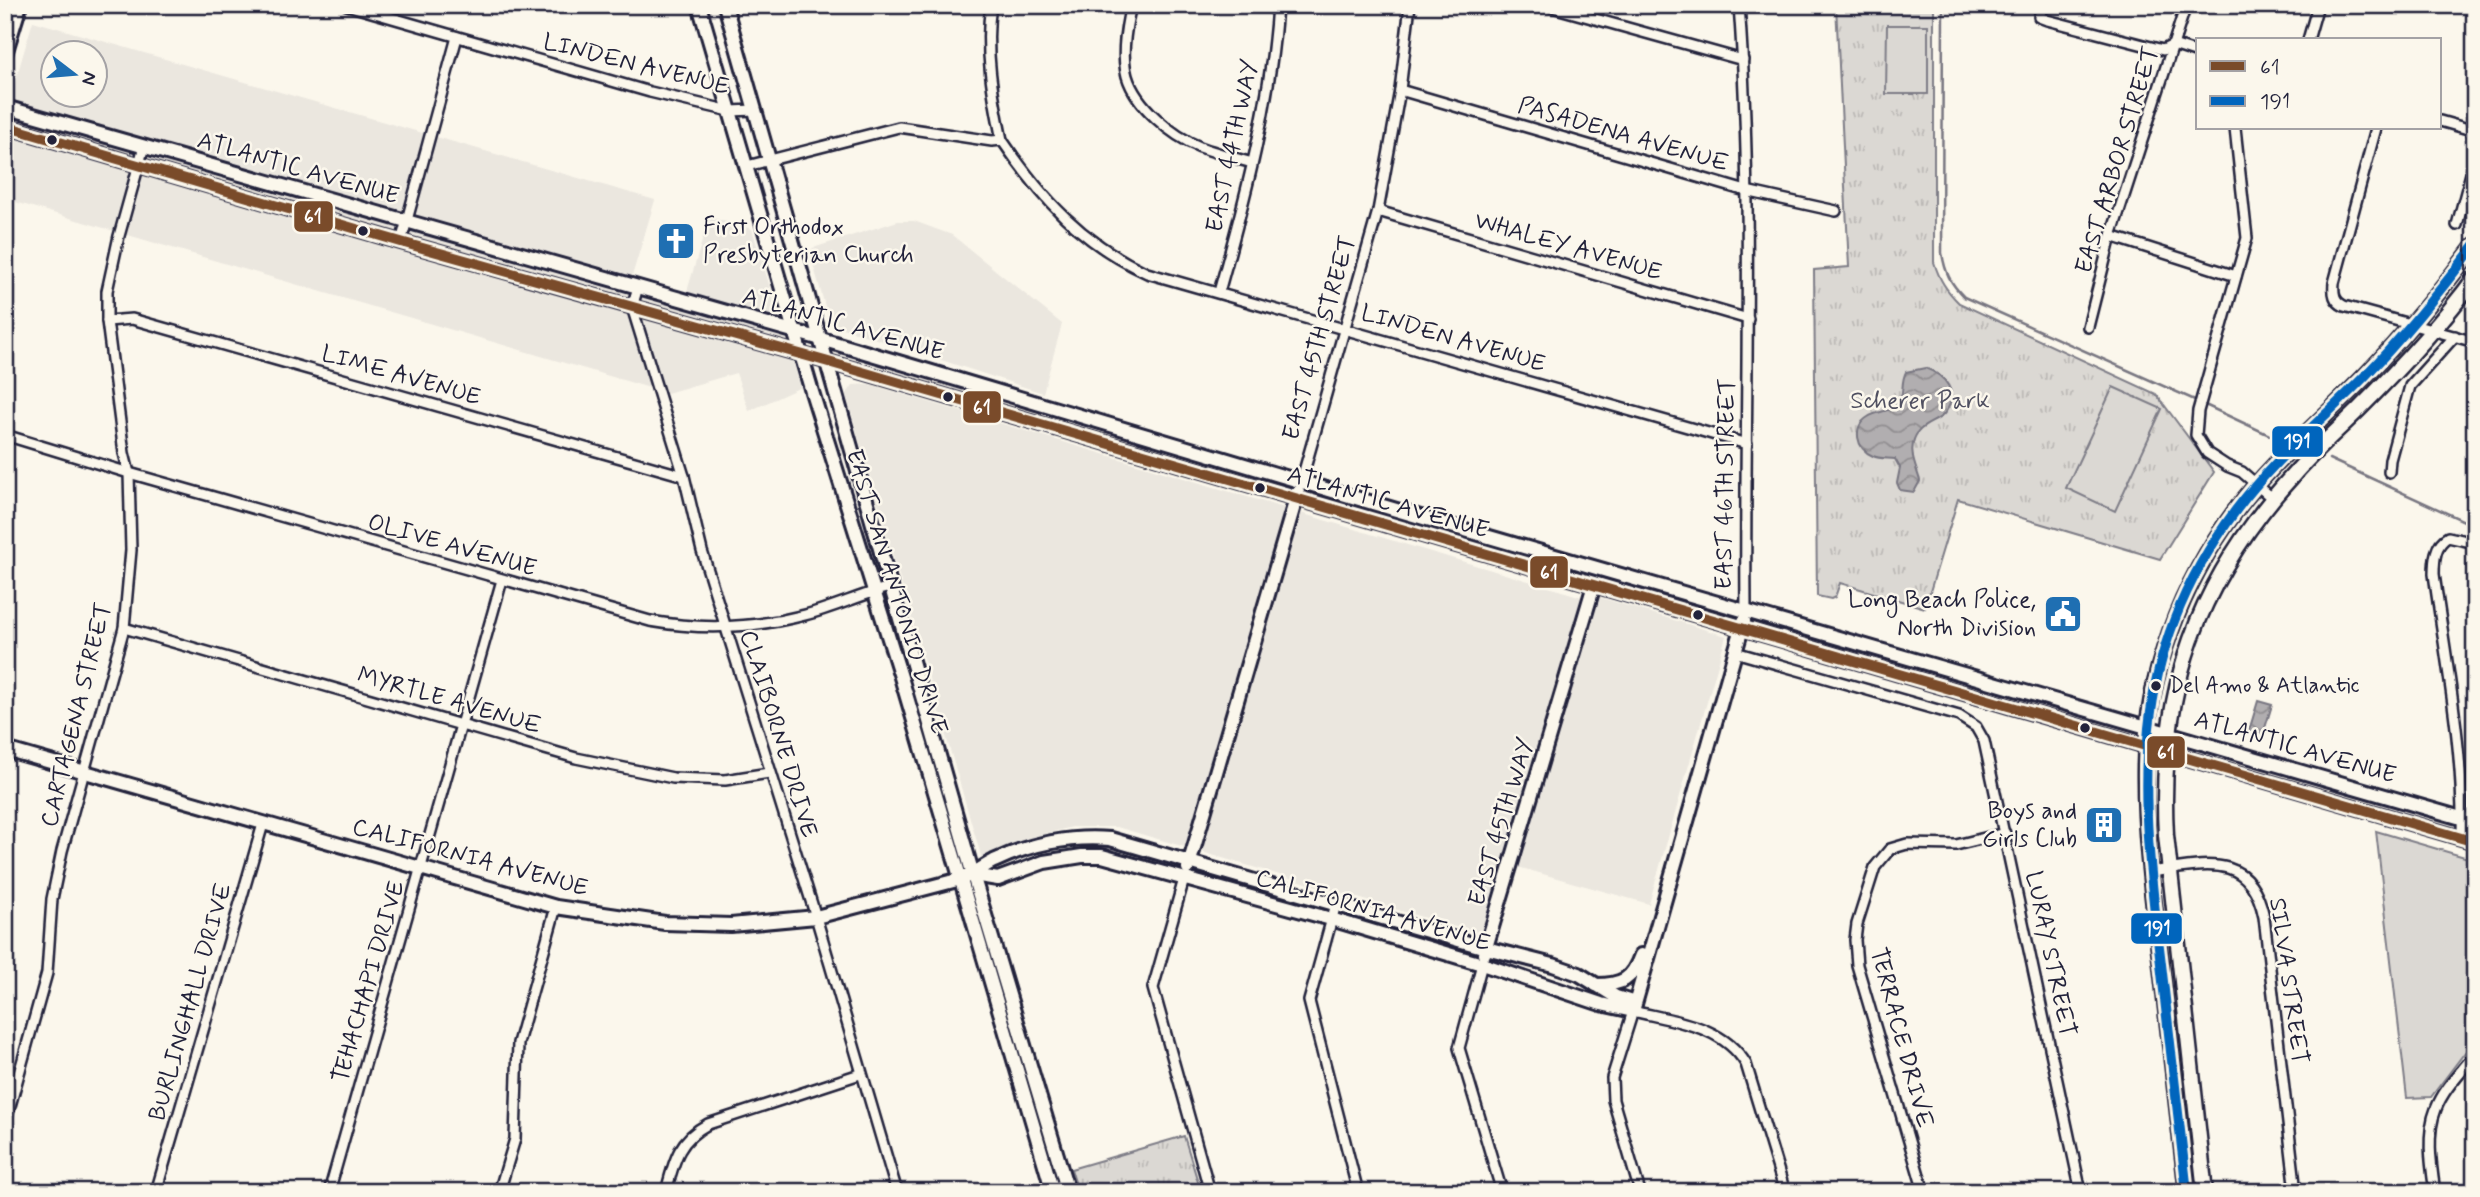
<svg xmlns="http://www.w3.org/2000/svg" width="2480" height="1197" viewBox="0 0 2480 1197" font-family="Mynerve,sans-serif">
<defs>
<pattern id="grass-tufts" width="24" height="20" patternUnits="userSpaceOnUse" patternTransform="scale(1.75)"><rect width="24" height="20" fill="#dbd8d3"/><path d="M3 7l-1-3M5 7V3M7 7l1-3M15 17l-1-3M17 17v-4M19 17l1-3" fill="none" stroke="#bcb9b6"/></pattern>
<pattern id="water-waves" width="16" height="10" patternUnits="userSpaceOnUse" patternTransform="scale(1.75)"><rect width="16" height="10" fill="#b1aeb0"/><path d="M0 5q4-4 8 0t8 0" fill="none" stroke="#908d90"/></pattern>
</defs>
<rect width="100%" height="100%" fill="#fbf7ec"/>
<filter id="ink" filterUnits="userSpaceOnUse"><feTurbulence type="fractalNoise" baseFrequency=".0143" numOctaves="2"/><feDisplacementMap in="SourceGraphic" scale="14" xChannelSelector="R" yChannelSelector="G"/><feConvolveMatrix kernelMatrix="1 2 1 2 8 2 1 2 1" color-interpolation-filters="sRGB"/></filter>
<g filter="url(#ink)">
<g fill="#ebe7df" fill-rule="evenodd">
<path d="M33 21 655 200 632 276 686 295 709 217 752 229 801 387 749 411 736 373 667 393 5 199V116ZM52 52H94V94H52Z"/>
<path d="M898 221H914L952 235 1062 324 1043 393 830 324 810 253 813 248Z"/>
<path d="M869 384 1582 597 1483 935 1117 827H1072L1041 835 982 859 846 395 853 385Z"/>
<path d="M1599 597 1726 636 1649 904 1518 867Z"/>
</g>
<g fill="url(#grass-tufts)" stroke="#7e7d87" stroke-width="2">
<path d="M1836 5H1934V262C1939 279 1946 290 1959 303L2156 394 2214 472 2160 559 1958 499 1925 608 1840 583 1835 597 1831 599 1817 596 1814 270 1849 267Z"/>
<path d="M1184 1136 1201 1192H1078L1071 1169Z"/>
</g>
<g fill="#dbd8d3" stroke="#7e7d87" stroke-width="2">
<path d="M1887 25H1928V94H1886Z"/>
<path d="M2113 387 2162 409 2115 511 2066 488Z"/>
<path d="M2376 831 2475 860V1039L2431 1097 2407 1098Z"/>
</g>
<g fill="url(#water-waves)" stroke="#787681" stroke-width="2">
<path d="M1925 368C1945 375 1961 393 1944 414 1935 424 1917 424 1913 443 1910 457 1917 469 1920 481L1914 492 1900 490 1897 483 1900 468 1895 459C1888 458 1879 459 1873 456 1856 449 1852 427 1868 417 1877 411 1891 412 1898 404 1905 396 1900 382 1906 372Z"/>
<path d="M2258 701 2272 705 2262 738 2248 734Z"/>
</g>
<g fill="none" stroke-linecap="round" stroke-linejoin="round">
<g stroke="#787681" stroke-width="2.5">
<path d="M1943 5 1942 253C1945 272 1950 283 1964 297L2197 401"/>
<path d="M2203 404 2280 440"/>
<path d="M2329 459 2475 526"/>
</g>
<g stroke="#22223b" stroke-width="14">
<g id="street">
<path d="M347 5 650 92 730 111 755 110"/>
<path d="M991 5C984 50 993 96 1002 140"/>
<path d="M1131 5C1126 26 1121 55 1127 76 1136 106 1172 136 1200 147 1217 153 1235 158 1252 163"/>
<path d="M1545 5 1743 60"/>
<path d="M1739 5C1754 206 1744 409 1746 610"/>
<path d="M2043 5 2039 17 2047 20 2163 50 2173 45 2198 53"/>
<path d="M2308 40 2318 5"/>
<path d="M1400 90 1746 191 1836 211"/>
<path d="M2440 121 2475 131"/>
<path d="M2235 128 2247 238 2198 411 2196 435 2207 453 2227 466 2242 472 2272 498"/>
<path d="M2376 128 2334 283C2333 294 2334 301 2344 306L2475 342"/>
<path d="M747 166 899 127 992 141 1002 140C1042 199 1082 243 1147 273L1747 444"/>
<path d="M1378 211 1748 319"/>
<path d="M2457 225 2475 159"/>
<path d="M2111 236 2236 276"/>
<path d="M401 242 457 37"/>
<path d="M638 287 632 307 684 476 702 551 816 917 897 1192"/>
<path d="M1219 292C1245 199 1271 103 1277 5"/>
<path d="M107 321 132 319 684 476"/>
<path d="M2088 327 2111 236 2186 5"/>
<path d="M5 435 129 473 650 621C701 630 755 628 805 615 835 607 863 594 893 586"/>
<path d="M2389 472 2390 460 2410 386 2455 336"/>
<path d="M1301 482 1378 211 1400 90 1410 5"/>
<path d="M124 628 576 758 673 778 725 780 769 773"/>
<path d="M1735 652 1959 716 1976 727 1984 741 2081 1192"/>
<path d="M2462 838C2464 750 2446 661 2434 574 2434 560 2435 544 2448 537L2475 543"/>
<path d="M2151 872C2205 865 2250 850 2264 917L2296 1192"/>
<path d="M1184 879 1153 988 1210 1192"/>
<path d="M1336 904 1309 1001 1358 1192"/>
<path d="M1482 964 1459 1048 1502 1192"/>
<path d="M5 1124 47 973 52 899 62 851 124 628 131 550 129 473 124 453 107 321V291L119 236 144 146"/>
<path d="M156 1192 263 824"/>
<path d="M329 1192 502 580"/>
<path d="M499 1192 515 1139 518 1043 556 907"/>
<path d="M666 1192C674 1161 678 1140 708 1124L860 1074"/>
<path d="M1035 1192 1066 1184"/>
<path d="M1640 1192 1613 1100 1612 1078 1633 1011C1674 1021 1723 1025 1746 1064L1785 1192"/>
<path d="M1924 1192 1857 965 1855 940 1857 924 1875 867 1890 849 1907 844 1956 845 2005 833"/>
<path d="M2435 1192C2431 1165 2426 1134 2436 1109 2444 1088 2462 1071 2475 1054"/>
</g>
</g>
<g stroke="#22223b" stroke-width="18">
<g id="secondary">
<path d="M699 5 812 392 901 677 1053 1192"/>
<path d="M725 5 973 875 1068 1192"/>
<path d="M5 54 20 5"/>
<path d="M5 107 821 339 1403 512 2475 822"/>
<path d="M5 126 401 242 825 361 2475 842"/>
<path d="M5 749 556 907 665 923 731 925 816 917 961 879C973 875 982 867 994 861 1030 844 1070 836 1110 839L1486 948 1553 965 1579 974 1616 997 1635 1003"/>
<path d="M1188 868 1298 492"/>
<path d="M973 875 998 879 1044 862 1082 856H1102L1331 919 1482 964 1601 1004 1633 1011 1744 621"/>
<path d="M1484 954 1594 585"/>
<path d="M1596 985C1622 985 1632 980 1641 955"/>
</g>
</g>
<g stroke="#22223b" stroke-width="19">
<g id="primary">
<path d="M2187 1192C2178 1116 2170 1040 2161 964 2153 899 2144 833 2145 767 2146 675 2181 584 2236 510 2269 466 2311 430 2350 391 2396 346 2436 297 2475 245"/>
<path d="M2205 1192 2166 835C2158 691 2197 580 2295 473 2315 450 2338 430 2359 409 2400 368 2440 325 2475 278"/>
</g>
</g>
<use href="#street" stroke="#fbf7ec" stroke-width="9"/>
<use href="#secondary" stroke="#fbf7ec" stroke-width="12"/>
<use href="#primary" stroke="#fbf7ec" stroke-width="14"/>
<g stroke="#fbf7ec" stroke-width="16">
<path id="bus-1" d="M5 126 401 242 825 361 2475 842"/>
</g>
<g stroke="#fbf7ec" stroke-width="16">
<path id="bus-2" d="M2187 1192C2178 1116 2170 1040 2161 964 2140 790 2125 660 2236 510 2273 460 2322 420 2365 376 2405 335 2440 291 2475 245"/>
</g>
<use href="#bus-1" stroke="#7a4b2a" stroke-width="10"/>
<use href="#bus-2" stroke="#0065bd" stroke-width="10"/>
</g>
</g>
<defs>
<g id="church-square" transform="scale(2.0125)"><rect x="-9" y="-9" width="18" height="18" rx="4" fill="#1f6fb2" stroke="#fbf7ec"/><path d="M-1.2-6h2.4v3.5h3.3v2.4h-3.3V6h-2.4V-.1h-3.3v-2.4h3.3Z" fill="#fff"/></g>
<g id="civic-square" transform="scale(2.0125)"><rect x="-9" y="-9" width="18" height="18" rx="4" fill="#1f6fb2" stroke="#fbf7ec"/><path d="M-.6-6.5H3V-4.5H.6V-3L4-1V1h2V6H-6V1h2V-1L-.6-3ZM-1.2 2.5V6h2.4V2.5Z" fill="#fff"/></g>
<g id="building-square" transform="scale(2.0125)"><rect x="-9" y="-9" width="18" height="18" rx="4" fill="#1f6fb2" stroke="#fbf7ec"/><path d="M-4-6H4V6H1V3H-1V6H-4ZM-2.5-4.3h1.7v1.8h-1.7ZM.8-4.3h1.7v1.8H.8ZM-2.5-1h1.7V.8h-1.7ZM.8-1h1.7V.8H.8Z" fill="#fff"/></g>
</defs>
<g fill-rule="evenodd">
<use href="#church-square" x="676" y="241"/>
<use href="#civic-square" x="2063" y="614"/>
<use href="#building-square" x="2104" y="825"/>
</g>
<g fill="#22223b" stroke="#fbf7ec" stroke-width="2.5">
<circle cx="52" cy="140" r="6"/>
<circle cx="363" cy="231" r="6"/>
<circle cx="948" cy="397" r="6"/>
<circle cx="1260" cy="488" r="6"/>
<circle cx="1698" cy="615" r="6"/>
<circle cx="2156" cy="686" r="6"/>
<circle cx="2085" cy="728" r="6"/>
</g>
<g text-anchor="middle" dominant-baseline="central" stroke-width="5" stroke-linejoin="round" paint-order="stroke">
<g font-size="22" fill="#22223b" stroke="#fbf7ec" text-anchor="start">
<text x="2169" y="686">Del Amo &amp; Atlantic</text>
</g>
<g font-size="24" fill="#22223b" stroke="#fbf7ec">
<text transform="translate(636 65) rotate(14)">LINDEN AVENUE</text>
<text transform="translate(1623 135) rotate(16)">PASADENA AVENUE</text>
<text transform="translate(1233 146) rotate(-78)">EAST 44TH WAY</text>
<text transform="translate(2118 160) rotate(-73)">EAST ARBOR STREET</text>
<text transform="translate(298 169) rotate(16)">ATLANTIC AVENUE</text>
<text transform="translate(1568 247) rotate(16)">WHALEY AVENUE</text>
<text transform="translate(843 325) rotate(16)">ATLANTIC AVENUE</text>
<text transform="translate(1320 338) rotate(-74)">EAST 45TH STREET</text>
<text transform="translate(1453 339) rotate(16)">LINDEN AVENUE</text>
<text transform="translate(401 376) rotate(16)">LIME AVENUE</text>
<text transform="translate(1726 484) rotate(-89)">EAST 46TH STREET</text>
<text transform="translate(1388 503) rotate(16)">ATLANTIC AVENUE</text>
<text transform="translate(452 546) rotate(16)">OLIVE AVENUE</text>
<text transform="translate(896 592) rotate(73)">EAST SAN ANTONIO DRIVE</text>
<text transform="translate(449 701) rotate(16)">MYRTLE AVENUE</text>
<text transform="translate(77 715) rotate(-76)">CARTAGENA STREET</text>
<text transform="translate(778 734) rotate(73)">CLAIBORNE DRIVE</text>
<text transform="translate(2295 748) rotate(16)">ATLANTIC AVENUE</text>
<text transform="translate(1502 822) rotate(-73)">EAST 45TH WAY</text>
<text transform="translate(470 858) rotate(15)">CALIFORNIA AVENUE</text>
<text transform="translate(1373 911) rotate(16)">CALIFORNIA AVENUE</text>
<text transform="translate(2050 954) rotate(78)">LURAY STREET</text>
<text transform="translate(2288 981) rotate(82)">SILVA STREET</text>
<text transform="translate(369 982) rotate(-74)">TEHACHAPI DRIVE</text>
<text transform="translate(191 1002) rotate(-74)">BURLINGHALL DRIVE</text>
<text transform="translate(1901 1038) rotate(75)">TERRACE DRIVE</text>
</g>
<g font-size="24" fill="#22223b" stroke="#fbf7ec" text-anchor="end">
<text x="703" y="227" text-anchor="start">First Orthodox<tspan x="703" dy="28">Presbyterian Church</tspan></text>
<text x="2036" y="600">Long Beach Police,<tspan x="2036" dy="28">North Division</tspan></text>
<text x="2077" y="811">Boys and<tspan x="2077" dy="28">Girls Club</tspan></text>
</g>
<g font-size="24" fill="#505061" stroke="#fbf7ec">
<text x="1920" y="401">Scherer Park</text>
</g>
</g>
<g stroke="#fbf7ec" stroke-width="2.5">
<rect x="293" y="200" width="41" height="33" rx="7" fill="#7a4b2a"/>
<rect x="962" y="390" width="40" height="34" rx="7" fill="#7a4b2a"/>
<rect x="2271" y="425" width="53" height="33" rx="7" fill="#0065bd"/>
<rect x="1529" y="555" width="40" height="34" rx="7" fill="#7a4b2a"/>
<rect x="2146" y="735" width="40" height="34" rx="7" fill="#7a4b2a"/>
<rect x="2130" y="912" width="53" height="33" rx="7" fill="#0065bd"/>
</g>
<g font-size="19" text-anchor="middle" font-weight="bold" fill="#fff">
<text x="313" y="223">61</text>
<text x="982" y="414">61</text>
<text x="2297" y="448">191</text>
<text x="1549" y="579">61</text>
<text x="2166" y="759">61</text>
<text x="2157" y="935">191</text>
</g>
<rect width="2480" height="1197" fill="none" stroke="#fbf7ec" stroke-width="28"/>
<rect x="14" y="14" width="2452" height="1169" fill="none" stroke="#22223b" stroke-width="2.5" filter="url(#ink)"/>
<rect x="2196" y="38" width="245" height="91" fill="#fbf7ec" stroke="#a4a2a5" stroke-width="2"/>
<rect x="2210" y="61" width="35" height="10" fill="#7a4b2a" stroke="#a4a2a5" stroke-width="2"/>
<text x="2260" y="74" font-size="21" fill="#22223b">61</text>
<rect x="2210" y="96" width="35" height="10" fill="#0065bd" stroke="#a4a2a5" stroke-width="2"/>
<text x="2260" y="108" font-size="21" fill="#22223b">191</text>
<g transform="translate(74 74) rotate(106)"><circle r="33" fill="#fbf7ec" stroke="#a4a2a5" stroke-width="2"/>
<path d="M0-5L12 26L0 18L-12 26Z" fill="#1f6fb2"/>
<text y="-10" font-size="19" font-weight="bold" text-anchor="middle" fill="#22223b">N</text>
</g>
</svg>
